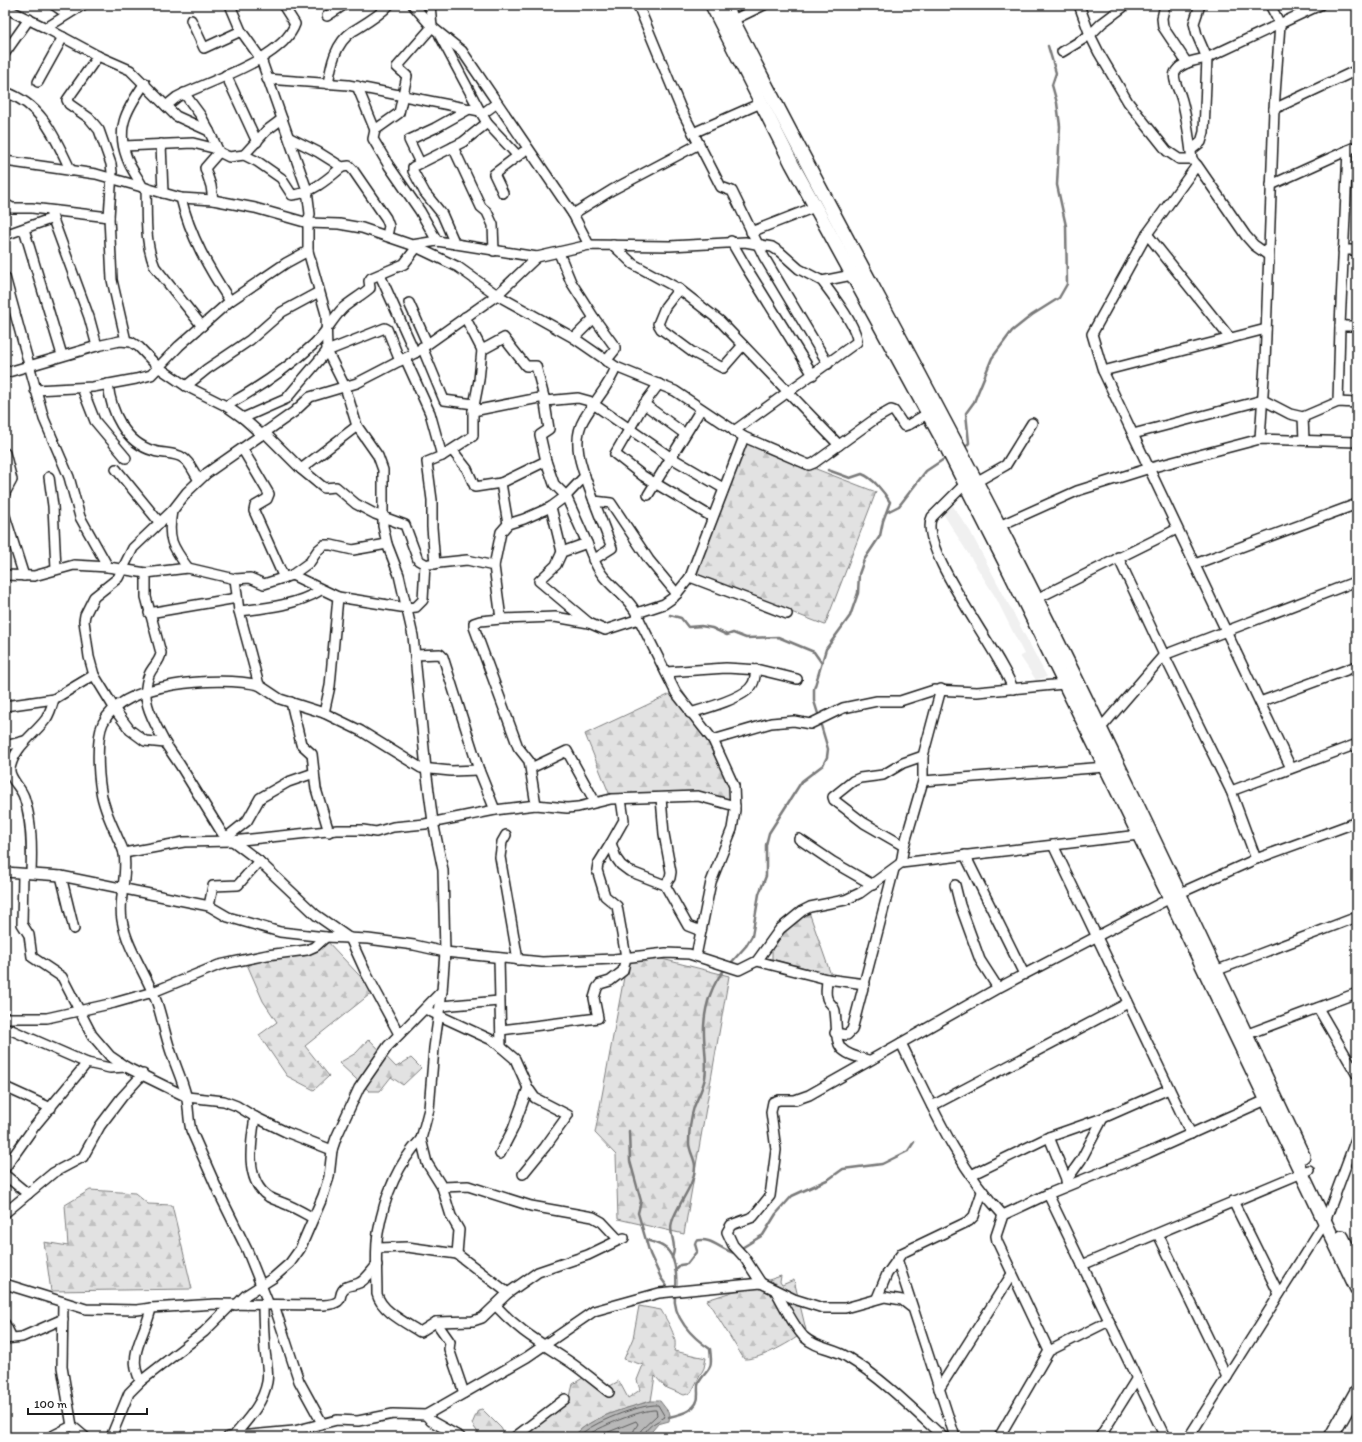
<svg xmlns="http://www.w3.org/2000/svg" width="1362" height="1442" viewBox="0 0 1362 1442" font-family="Itim,sans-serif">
<defs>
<pattern id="forest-firs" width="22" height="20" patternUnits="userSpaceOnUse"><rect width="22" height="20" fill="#e2e2e2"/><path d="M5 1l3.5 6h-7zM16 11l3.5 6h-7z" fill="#c1c1c1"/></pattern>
</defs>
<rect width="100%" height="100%" fill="#fff"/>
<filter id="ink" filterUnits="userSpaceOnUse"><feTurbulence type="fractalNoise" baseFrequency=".025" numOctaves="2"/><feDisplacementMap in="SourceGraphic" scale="8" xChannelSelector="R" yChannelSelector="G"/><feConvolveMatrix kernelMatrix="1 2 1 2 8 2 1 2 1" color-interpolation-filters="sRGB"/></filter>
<g filter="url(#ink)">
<g fill="#f0f0f0">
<path d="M949 500 970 531 1047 677 1036 680 1020 656 1024 654 996 598 939 507Z"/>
<path d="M1357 1411V1437H1342Z"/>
</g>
<g fill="url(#forest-firs)" stroke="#7f7f7f">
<path d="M743 441 876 492 825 625 692 574Z"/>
<path d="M681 689 694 708 726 769 733 804 695 792 611 798 585 734Z"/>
<path d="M809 912 831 975 772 959V947L794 922Z"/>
<path d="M325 939 374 991 305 1046 329 1076 314 1090 287 1076 259 1035 277 1022 263 1001 246 962Z"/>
<path d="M658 958 729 976 684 1234 618 1219 616 1155 595 1133 627 961Z"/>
<path d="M369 1039 396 1067 411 1058 421 1068 403 1085 391 1077 380 1091H369L339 1063 356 1053Z"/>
<path d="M90 1190 135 1193 148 1204 172 1205 192 1289 51 1291 44 1242 68 1246 65 1205Z"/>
<path d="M781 1276 780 1282 782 1285 794 1280 806 1330C794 1341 760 1360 744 1359L707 1300Z"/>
<path d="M639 1306 661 1310C667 1321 679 1338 674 1351L706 1358 704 1368 691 1393 684 1395 665 1387 655 1376 651 1401C625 1409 591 1416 573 1437H522L569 1401 573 1384 591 1373 601 1391 619 1381 628 1398 640 1390 637 1380 643 1365 624 1359 633 1338Z"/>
<path d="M482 1409 501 1428 506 1437H481L472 1424 478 1410Z"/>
</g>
<path fill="#b8b8b8" stroke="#7a7a7a" d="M651 1401H660L670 1414 669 1421 658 1424 647 1437H573C591 1416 625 1409 651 1401Z"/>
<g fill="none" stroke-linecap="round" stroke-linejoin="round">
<g stroke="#5a5a5a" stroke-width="1">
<path d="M578 1437C590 1423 640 1404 658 1405L665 1417C657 1422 645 1426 644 1437"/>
<path d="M585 1437C596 1428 642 1409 656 1410L657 1415 641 1430 639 1437"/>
<path d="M596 1437 636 1421 638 1424 634 1430 633 1437"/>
</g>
<g stroke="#7a7a7a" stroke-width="2.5">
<path d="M964 448 969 443 966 413 974 402 992 358 1012 331 1032 315 1059 298 1067 284 1066 226 1057 185 1060 126 1057 103 1052 85 1056 73 1048 46"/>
<path d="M887 512 899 506 926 471 947 457"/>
<path d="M670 615 681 618 688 627 701 626 712 628 727 635 733 633 746 638 778 637 814 652 821 662"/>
<path d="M819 717 814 701V689L826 649 850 616 858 593 859 574 864 560 880 536 883 521 890 502C884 492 873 478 862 474L850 478 828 470"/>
<path d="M730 964 746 946 752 936 759 894 766 876V845L769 833 802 781 823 765 827 757 828 749 820 722"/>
<path d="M629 1131 630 1161 641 1201 638 1213 650 1254 661 1278 669 1289"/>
<path d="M647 1240C654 1243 665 1245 669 1252 676 1261 677 1278 676 1289"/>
<path d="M740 1249 763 1235 776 1214 792 1196 829 1179 843 1169 882 1164 908 1151 914 1142"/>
<path d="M672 1258C678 1243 668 1235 672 1222 677 1204 695 1186 695 1166 695 1159 689 1151 689 1143 689 1132 691 1117 694 1107 698 1097 703 1088 705 1078 708 1061 703 1044 704 1026 705 1005 712 983 726 968"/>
<path d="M675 1270 680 1265 687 1264 697 1251 695 1244 696 1241C710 1236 721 1250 734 1253L736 1252"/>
<path d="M669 1417C682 1414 699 1410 698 1394 698 1389 697 1386 699 1382 709 1366 713 1372 710 1349 692 1337 672 1317 675 1294"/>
</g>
<g stroke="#1c1c1c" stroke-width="12">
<g id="street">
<path d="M54 5 67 14"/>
<path d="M230 5 241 31 261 59 307 190 310 214 308 223V251L326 314 327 351 345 387 357 426 378 456 383 470V526L387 544 399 575 413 636 426 769 433 822 443 870 445 952 442 991 388 1046 359 1088 336 1138 332 1150 329 1177 323 1196 300 1249 290 1263 273 1278 246 1295 236 1305"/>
<path d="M413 5 432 27 462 51 573 214"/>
<path d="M430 5 432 27 397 67 407 76 399 113 375 130 373 139 389 166 420 211 437 241"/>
<path d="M1079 5 1090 35 1099 53 1128 102 1167 151 1179 159H1192L1195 163"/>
<path d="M1165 5 1162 18 1163 27 1187 63"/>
<path d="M5 8 46 28 98 56 130 70 176 116 209 131 219 152 229 157 244 155 258 162 281 178 292 195C311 194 329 178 342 167"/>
<path d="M327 16 344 5"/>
<path d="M191 20 204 48 241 31"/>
<path d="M733 20 764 5"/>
<path d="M46 28 83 5"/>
<path d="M440 36 480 111"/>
<path d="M1062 52 1090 35 1102 23 1126 5"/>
<path d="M5 53 29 19"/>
<path d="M98 56 67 100 69 104 89 118 99 130 111 164 112 172 109 217 112 280 126 341"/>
<path d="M226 75 257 142"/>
<path d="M267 79 348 85 480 111 487 123 518 156"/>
<path d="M38 82 63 37"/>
<path d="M328 84C331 65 335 43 353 31 366 23 379 16 389 5"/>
<path d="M357 86 375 130"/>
<path d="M5 92C43 105 55 138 71 171"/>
<path d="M184 93 201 116 209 131"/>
<path d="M166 106 177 97C209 81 283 59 295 24L283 5"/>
<path d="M1274 109 1357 70"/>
<path d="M482 114 497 103"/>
<path d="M693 133 761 103"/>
<path d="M290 138 318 152 342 167 349 166 353 170 386 218 389 226 387 236"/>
<path d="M161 144 163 193"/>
<path d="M699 144 721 187 732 191 764 257 828 364"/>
<path d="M124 146 193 143 217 149"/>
<path d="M453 147 481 207 487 212 493 225 494 251"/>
<path d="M1191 150 1201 142 1204 132 1207 58 1197 35 1194 23 1200 5"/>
<path d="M244 155 266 131 282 119"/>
<path d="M1192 159C1189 139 1187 116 1181 97 1179 90 1171 77 1176 71 1182 62 1197 60 1207 58L1320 5"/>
<path d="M5 161 96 174 181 198 213 200 255 208 308 223 339 224 362 228 412 245 437 241 537 257 589 245 670 246 745 242 772 247 780 252 799 269 822 281 852 275"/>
<path d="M420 163 409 140 435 128 469 109"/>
<path d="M1271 185 1357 146"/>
<path d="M143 188C139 179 133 172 129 163 114 130 126 110 145 83"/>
<path d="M146 188C147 215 144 242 155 267L202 326"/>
<path d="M503 193 494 174 523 152"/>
<path d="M181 198C190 236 209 269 230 301"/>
<path d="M213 200 211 186 205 168 219 152"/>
<path d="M5 204 12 208H32L109 217"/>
<path d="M50 211 89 317 97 346"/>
<path d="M24 229 62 355"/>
<path d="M751 232 815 207"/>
<path d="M1147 234 1230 338"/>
<path d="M5 235 53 218"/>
<path d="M731 241 746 267 813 375"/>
<path d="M455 244 442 214 425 193 413 171V167L463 142 487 123"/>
<path d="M412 245 458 267 497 295 574 338 616 367 675 391 744 437 809 465 814 463 839 445"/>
<path d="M589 245 573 214 612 190 699 144 681 109 638 5"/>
<path d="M613 245 633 264 679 289 720 321 839 445 875 419 891 410 894 411 904 426 910 424 927 414"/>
<path d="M1343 250H1357"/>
<path d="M559 253 571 282 594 318 574 338"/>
<path d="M1268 255 1254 245 1246 236 1197 165 1147 234 1092 334 1103 371 1291 768"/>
<path d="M380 275 415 353"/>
<path d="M5 277 44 419 69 477 80 517 108 567"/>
<path d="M679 289 665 307 658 324 661 329 692 352 723 368 743 345"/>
<path d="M409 303 427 343"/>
<path d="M465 317 482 350 504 338 526 366H536L544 397 549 429 540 435 546 461 554 484 566 496 587 543"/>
<path d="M594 318 615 347V350L606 361"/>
<path d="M1340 326H1357"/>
<path d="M422 347 444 400 474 404"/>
<path d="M405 358 430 413 442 456"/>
<path d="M616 367C609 387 594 401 584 419 569 444 585 476 594 501L611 503 649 560 677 594"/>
<path d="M1103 371 1266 329"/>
<path d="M5 373 97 346 120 341 131 342 139 347 158 367 186 386 226 406 243 418 262 435"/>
<path d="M108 384C111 412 125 443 154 451 163 454 175 452 183 458 190 462 194 473 199 480"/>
<path d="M659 384 644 404 615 454 643 476 712 517"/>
<path d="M186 386 207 369 250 340 282 312 319 292"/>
<path d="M82 388 95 421 126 458"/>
<path d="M35 390 93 387 136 379 151 375 179 346 230 301 286 263 308 251"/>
<path d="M545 401 578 398 589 401 670 457 723 488"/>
<path d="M1338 402 1340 326 1348 150"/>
<path d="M644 404 685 434"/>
<path d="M226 406C258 388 287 369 314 344 326 333 332 319 343 308 351 301 362 295 370 288L369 281 371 278 404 264 417 247"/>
<path d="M473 411 544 397"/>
<path d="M1303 417 1304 440"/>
<path d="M243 418 286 399 327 351 385 328 387 329 400 361"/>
<path d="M734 431 857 342C858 328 831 293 822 281"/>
<path d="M1133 434 1263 400 1290 414 1303 417 1338 402 1357 403"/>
<path d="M1260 439 1265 363 1274 109 1280 24 1270 5"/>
<path d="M243 450 269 494 267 499 255 506 254 511 284 578"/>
<path d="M452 450 467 469 475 487 501 483"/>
<path d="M5 453 12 480 5 493"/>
<path d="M116 469 160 523"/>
<path d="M301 469 357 426"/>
<path d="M49 477 53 506 56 569"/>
<path d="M976 482 1006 465 1032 423"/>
<path d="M965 484 932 517C916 547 1002 654 1013 689"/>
<path d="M648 495 701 409"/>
<path d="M172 511C167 539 172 546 188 568"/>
<path d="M5 516 24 576"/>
<path d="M508 524 524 519 551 507"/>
<path d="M999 526 1077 491 1150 468 1260 439 1357 442"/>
<path d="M562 552 551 507 566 496 585 476"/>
<path d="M1118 557 1164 655 1231 791 1256 859"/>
<path d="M593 560 612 548 594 501"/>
<path d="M429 564 467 560 494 566 501 619"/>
<path d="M435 564 432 527V500L427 462 442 456 473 436V411L479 380 482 350"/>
<path d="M1195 564 1357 504"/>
<path d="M494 566 501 532 508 524 501 483 546 461"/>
<path d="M5 575 34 576 74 565 108 567 146 573"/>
<path d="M292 575 310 562 318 550 324 545H331L353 550 387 544"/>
<path d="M690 577 787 614"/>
<path d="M235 579 239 611 259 685 280 699 324 713 361 731 421 768 451 771 479 770"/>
<path d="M1032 601 1177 529"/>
<path d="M239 611C267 608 297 605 321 590"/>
<path d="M149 613 237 598"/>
<path d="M637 613 664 604 674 597 690 577 744 437"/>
<path d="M589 623 539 581 556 565 562 552 587 543C592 555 595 567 604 577 616 591 632 601 639 619"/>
<path d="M415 655 440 654 443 657 479 770 495 810"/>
<path d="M666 672 726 668 760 670 797 679"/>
<path d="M259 685C220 676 123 681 103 723 96 738 98 774 101 791 103 806 110 821 116 834 118 840 123 847 124 854 128 876 118 898 122 920 127 949 147 975 157 1003 162 1018 165 1034 170 1049 175 1065 182 1079 186 1095 189 1107 188 1119 191 1130L218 1191 247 1250 269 1305"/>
<path d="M291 702 301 744 312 754 316 789 329 832"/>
<path d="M1260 702 1357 666"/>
<path d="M5 706 54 699 94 675"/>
<path d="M324 713 330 686 338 597"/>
<path d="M690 713C704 709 745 698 752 685 755 681 755 675 756 670"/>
<path d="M1100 729 1164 655 1357 581"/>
<path d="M713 740 771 723 794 721 810 724 843 708 877 701H900L934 690 977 692 1064 684"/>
<path d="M165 743C154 721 139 700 149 675 152 667 160 662 161 653L146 597V573L188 568 235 579 250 578 264 584 292 575 338 597 407 608 416 607 423 600 425 564 418 560 405 525 375 514 356 504 336 487 324 488 301 469 265 433"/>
<path d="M5 746 24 741"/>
<path d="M531 768 567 751 595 802"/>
<path d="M923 781 1106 767"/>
<path d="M1231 791 1357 744"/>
<path d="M661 798 664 834 671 872 670 878 665 885"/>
<path d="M621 799 624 820 611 843 616 858 621 865 629 871 665 885 688 926 701 931"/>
<path d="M536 805 529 761 518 747 474 627V623L480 621 501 619 555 617 589 623 605 630 639 619 676 693 713 740 734 786 735 810 732 829 711 882 696 956"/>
<path d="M506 835 502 842 500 857 518 960"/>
<path d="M227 837 247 821 260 798 288 782 314 773"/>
<path d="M799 839 833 862 873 885"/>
<path d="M1053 845 1191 1134"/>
<path d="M904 846 864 823 834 800 833 797 853 781 860 778 883 775 903 763 923 756"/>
<path d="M124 853 184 842 232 841 337 830H363L376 832 393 827 425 824 495 810 536 805 567 808 578 807 611 799 698 796 735 806"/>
<path d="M965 855 1024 974"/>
<path d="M901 863 904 846 923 781V756L941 689"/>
<path d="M5 872 61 876 209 906 228 917 280 932 326 937 368 939 414 945 445 952 542 962 614 959 666 953 689 954 739 970 757 961 780 929 802 911 810 907 845 900 860 893 901 863 1139 835"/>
<path d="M31 873C32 848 32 821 24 797 21 787 8 778 10 768 15 746 34 735 46 719 50 713 52 706 54 699"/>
<path d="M23 874 22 924 29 935 32 957 62 977 92 1035 110 1056 126 1067"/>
<path d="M61 876 74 929"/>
<path d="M955 885 960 905 980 960 998 988"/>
<path d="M209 906 213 886 238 885 259 861"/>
<path d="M349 938 316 915 259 861 222 833 180 765 165 743 145 741 130 730 118 714 94 675 89 657 84 621 85 615 94 597 118 578 133 548 173 510 187 492 207 473 294 412 310 397 357 383 415 353 497 295 537 257"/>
<path d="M350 938 366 973 399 1034"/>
<path d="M499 958 501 1047"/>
<path d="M757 961 827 979 865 984"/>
<path d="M1215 971 1357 917"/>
<path d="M827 979C827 985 825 993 827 998 828 1003 834 1005 835 1011 839 1043 830 1051 868 1060"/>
<path d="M442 991 434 1048 429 1109 421 1139 427 1163 442 1187 451 1216 459 1230 457 1254"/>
<path d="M441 1006 499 1001"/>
<path d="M1318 1008 1357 1075"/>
<path d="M425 1009 494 1041 515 1059 528 1088 535 1098 568 1115 545 1147 523 1174"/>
<path d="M5 1018H47L114 1003 153 992 219 965 267 955 307 950 316 946 326 937"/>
<path d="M9 1029 87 1063 110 1068 126 1067 187 1097 224 1101 237 1106 255 1117 286 1132 332 1150"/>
<path d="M501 1030 598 1018 594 998 597 988 600 984 610 981 623 971 626 957 617 906 605 896 597 870 598 864 611 843"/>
<path d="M835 1033 847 1035 852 1030 894 869"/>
<path d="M1245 1035 1357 993"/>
<path d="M901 1043C930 1102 957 1167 1003 1215"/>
<path d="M5 1087 51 1108"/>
<path d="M932 1106 1128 1003"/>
<path d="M255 1117C251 1142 244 1181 269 1197 274 1200 279 1201 283 1203 294 1207 304 1213 313 1218"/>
<path d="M1049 1137 1068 1184"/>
<path d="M421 1139C397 1165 384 1198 378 1233 375 1250 377 1275 377 1294 381 1311 406 1323 420 1332L436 1322 473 1321 482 1318 508 1293 538 1272 588 1255 619 1240"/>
<path d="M500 1154 513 1129 528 1088"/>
<path d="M5 1168 34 1127 87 1063"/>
<path d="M5 1175 28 1194"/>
<path d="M971 1175 1049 1137 1103 1118 1169 1089"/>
<path d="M1066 1181 1081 1160 1103 1118"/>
<path d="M442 1187 468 1186 531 1206 593 1217 602 1222 619 1240 624 1238"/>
<path d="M1048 1194 1165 1437"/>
<path d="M1233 1201 1279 1294"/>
<path d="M5 1213 53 1173 83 1157 100 1126 122 1097 143 1074"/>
<path d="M1158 1234 1227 1377"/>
<path d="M378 1248 407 1247 457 1254 508 1293"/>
<path d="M897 1259 955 1437"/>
<path d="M1082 1265 1309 1170"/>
<path d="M761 1283 744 1257 733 1245 727 1232 731 1225 753 1217 770 1196 776 1150 771 1112 773 1102 779 1100H795L809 1095 998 988 1178 894 1256 859 1357 822"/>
<path d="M5 1284 86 1309 137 1310 151 1308 216 1304 324 1305C349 1303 335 1294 346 1287 350 1285 355 1285 359 1283 366 1280 372 1270 377 1265"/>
<path d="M775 1290C784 1305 792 1324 804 1337 817 1349 833 1348 847 1357 882 1378 914 1410 943 1437"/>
<path d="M877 1298 887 1274 902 1253 969 1221 974 1216 982 1192"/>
<path d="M63 1302 62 1367 72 1426"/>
<path d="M274 1305 299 1381 322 1423"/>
<path d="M496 1306C521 1333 540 1342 570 1362 583 1371 596 1382 609 1392"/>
<path d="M436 1322 450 1342 449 1349 464 1393"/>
<path d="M5 1324 12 1338"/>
<path d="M5 1339 22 1337 63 1319"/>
<path d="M1049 1351 997 1241 996 1236 1003 1215 1048 1194 1148 1153 1266 1100"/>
<path d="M141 1381C125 1356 147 1332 151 1308"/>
<path d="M939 1389 1012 1274"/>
<path d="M426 1415 431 1421 460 1437"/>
<path d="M50 1437 72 1426 85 1437"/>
<path d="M111 1437 129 1393 141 1381 204 1332 231 1305"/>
<path d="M228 1437 294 1431 337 1420 358 1421 393 1414 426 1415 527 1357 594 1311 659 1293 761 1283 794 1299 823 1308H845L885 1297 902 1300 911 1307"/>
<path d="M233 1437C247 1420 263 1404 267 1382 269 1372 266 1361 265 1351 264 1336 263 1320 263 1305"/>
<path d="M515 1437 565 1399"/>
<path d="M999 1437 1049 1351 1109 1321"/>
<path d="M1100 1437 1137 1378"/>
<path d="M1189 1437 1325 1222 1357 1136"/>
</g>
</g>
<g stroke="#1c1c1c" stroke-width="16">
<g id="secondary">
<path d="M712 5 792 164 948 450 1004 560 1170 898 1357 1289"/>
<path d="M725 5C817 188 918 367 1011 549 1113 749 1207 953 1303 1156"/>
<path d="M1342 1237 1357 1268"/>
<path d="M1331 1437 1357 1391"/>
</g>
</g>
<use href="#street" stroke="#fff" stroke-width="9"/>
<use href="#secondary" stroke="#fff" stroke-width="13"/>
</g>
</g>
<rect width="1362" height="1442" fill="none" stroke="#fff" stroke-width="20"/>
<rect x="10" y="10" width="1342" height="1422" fill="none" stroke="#1c1c1c" stroke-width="1.5" filter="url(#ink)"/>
<path d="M28 1408v6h119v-6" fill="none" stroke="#1c1c1c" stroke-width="2"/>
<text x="34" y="1408" font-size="12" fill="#1c1c1c" stroke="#ffffff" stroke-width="3" paint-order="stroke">100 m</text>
</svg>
